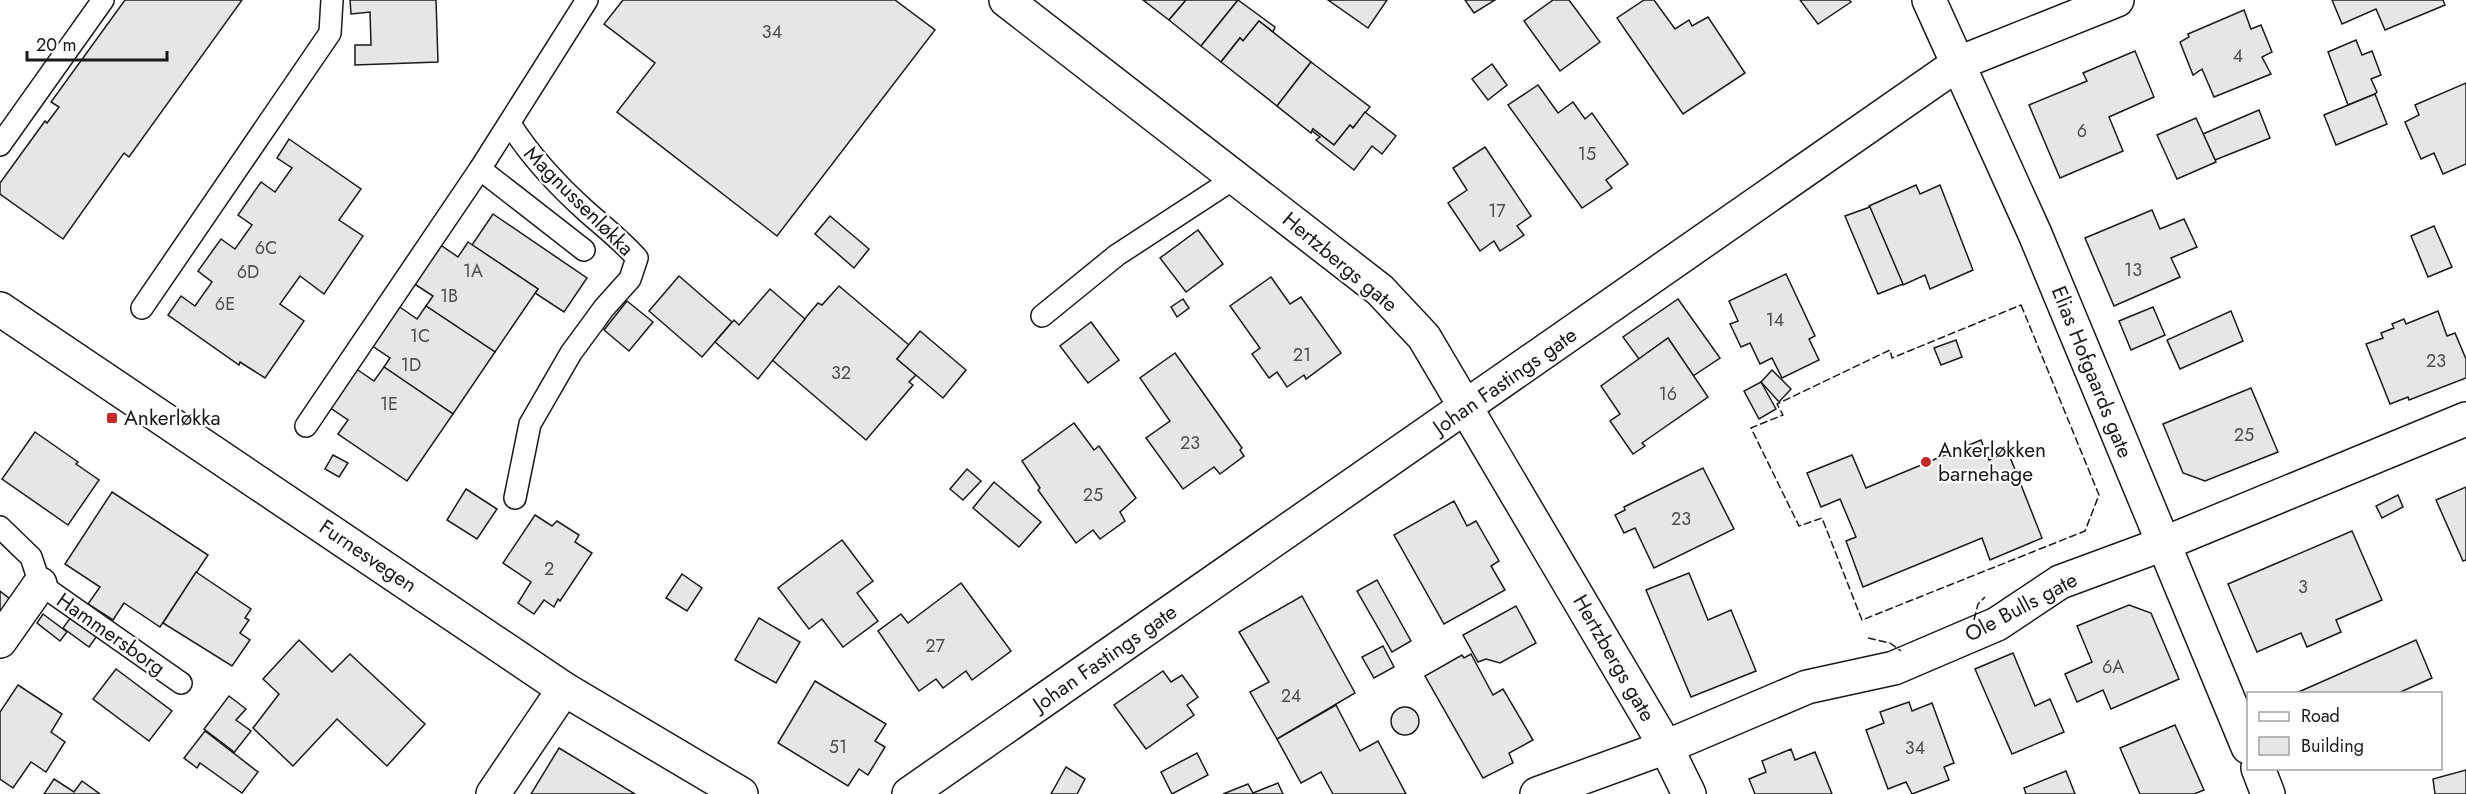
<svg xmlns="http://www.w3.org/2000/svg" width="2466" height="794" viewBox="0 0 2466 794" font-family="Jost,sans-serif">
<rect width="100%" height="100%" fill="#fff"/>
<g fill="#e6e6e6" stroke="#1a1a1a" stroke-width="1.5">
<path d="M125 0H242L129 157 124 153 63 239 0 194V183L45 121 47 123 59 107 51 102Z"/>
<path d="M350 0H436L438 62 355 65V45H371L370 12 351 14Z"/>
<path d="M623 0H895L935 30 777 236 617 112 655 63 604 24Z"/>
<path d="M1143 0H1186L1169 20Z"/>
<path d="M1186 0H1238L1201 46 1169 20Z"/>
<path d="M1238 0 1275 27 1273 32 1259 21 1243 41 1240 38 1221 62 1201 46Z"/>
<path d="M1328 0H1387L1368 28Z"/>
<path d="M1465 0H1495L1474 13Z"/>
<path d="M1553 0H1569L1600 42 1560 71 1524 21Z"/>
<path d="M1644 0H1654L1675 29 1689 20 1692 26 1708 17 1745 73 1683 114 1617 18Z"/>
<path d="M1800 0H1849L1851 2 1818 24Z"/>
<path d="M2332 0H2443L2445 5 2385 30 2376 9 2342 24Z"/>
<path d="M2244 10 2251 29 2261 25 2272 52 2262 57 2271 74 2214 97 2202 69 2193 75 2180 42 2189 37 2188 34Z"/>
<path d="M1259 21 1311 62 1277 106 1221 62 1240 38 1243 41Z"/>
<path d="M2356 40 2362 55 2372 51 2381 75 2371 79 2377 92 2375 94 2348 105 2328 52Z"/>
<path d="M2135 51 2154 97 2109 117 2123 151 2060 178 2029 105 2087 81 2083 73Z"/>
<path d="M1311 62 1370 107 1353 128 1350 125 1334 145 1313 129 1311 133 1277 106Z"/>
<path d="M1492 64 1507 85 1488 100 1472 79Z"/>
<path d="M2466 83V164L2443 174 2434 153 2421 159 2405 122 2419 115 2415 105Z"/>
<path d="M1538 85 1558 113 1573 102 1585 119 1592 113 1628 164 1606 180 1612 188 1582 208 1508 105Z"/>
<path d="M2375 94 2387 124 2336 145 2324 115Z"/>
<path d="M2259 110 2270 138 2215 160 2203 134Z"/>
<path d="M1365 112 1396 136 1382 154 1372 146 1354 170 1316 140 1320 137 1312 131 1313 129 1334 145 1350 125 1353 128Z"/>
<path d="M2196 118 2216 162 2177 179 2157 135Z"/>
<path d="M289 139 361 189 339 220 363 236 324 294 300 276 280 304 304 321 265 378 240 362 239 365 168 315 181 296 195 306 212 282 198 271 221 239 235 249 252 225 238 215 261 182 275 192 292 168 277 158Z"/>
<path d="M1485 147 1531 216 1517 226 1524 235 1500 251 1494 241 1480 251 1448 203 1467 190 1453 168Z"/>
<path d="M1916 185 1920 194 1940 185 1973 270 1930 289 1925 275 1903 285 1869 206Z"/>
<path d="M1870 207 1903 284 1878 294 1845 216Z"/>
<path d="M2152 210 2160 229 2184 219 2197 247 2171 258 2180 277 2114 306 2085 238Z"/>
<path d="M493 214 587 278 564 312 535 293 538 289 472 245Z"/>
<path d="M830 216 869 249 854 268 815 234Z"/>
<path d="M2434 226 2452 267 2428 277 2411 236Z"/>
<path d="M1198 230 1223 264 1186 292 1160 258Z"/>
<path d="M468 242 538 289 495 352 426 306 433 296 413 283 439 244 458 257Z"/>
<path d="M1786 274 1815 336 1809 339 1819 360 1782 378 1772 358 1760 364 1750 343 1741 347 1730 324 1738 321 1729 301Z"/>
<path d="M679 276 732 322 702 357 649 311Z"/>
<path d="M1271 277 1290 304 1301 297 1341 353 1306 379 1304 375 1287 387 1277 372 1269 378 1252 354 1260 348 1230 306Z"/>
<path d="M839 286 909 345 897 359 916 375 909 382 913 385 866 440 771 359 818 303 822 305Z"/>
<path d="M770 289 805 319 758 379 715 342 734 320 739 325Z"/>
<path d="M1183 299 1189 308 1177 317 1171 307Z"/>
<path d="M1678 299 1720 358 1693 376 1668 338 1639 359 1623 337Z"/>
<path d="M627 301 653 322 629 351 604 330Z"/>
<path d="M397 305 417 319 426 306 495 352 453 414 384 367 390 358 371 345Z"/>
<path d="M2153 307 2165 335 2131 350 2119 321Z"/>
<path d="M2231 311 2243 341 2180 369 2167 340Z"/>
<path d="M2438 311 2447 336 2455 333 2466 359V378L2409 400 2408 397 2390 404 2366 344 2383 338 2381 333 2394 328 2392 324 2404 319 2406 324Z"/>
<path d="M1091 322 1119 360 1088 383 1060 346Z"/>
<path d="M920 331 966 370 943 398 897 359Z"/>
<path d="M1668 338 1708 397 1642 443 1645 446 1633 454 1610 421 1620 414 1601 386Z"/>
<path d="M1956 340 1962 357 1941 365 1934 348Z"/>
<path d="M1175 353 1242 448 1240 450 1244 456 1220 474 1214 467 1183 489 1146 438 1170 421 1140 378Z"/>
<path d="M384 367 453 414 407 481 338 434 348 420 329 407 355 368 374 381Z"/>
<path d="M1772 370 1791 389 1779 402 1761 382Z"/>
<path d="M1761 382 1776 409 1759 419 1744 391Z"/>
<path d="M2251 388 2278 452 2205 481 2183 473 2163 424Z"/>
<path d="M1074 423 1094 450 1099 446 1136 498 1120 512 1125 521 1100 539 1093 530 1076 543 1038 490 1040 488 1022 461Z"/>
<path d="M35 432 78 462 76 464 99 480 68 525 2 479Z"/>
<path d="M1981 440 1989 460 2008 452 2042 538 1990 560 1982 538 1863 587 1846 541 1856 537 1840 499 1821 507 1807 473 1852 455 1866 488Z"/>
<path d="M333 455 348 463 339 477 325 469Z"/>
<path d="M1703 468 1734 529 1654 568 1635 528 1624 533 1615 515 1625 510 1624 507Z"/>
<path d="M967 469 981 481 963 500 950 489Z"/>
<path d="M994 482 1041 522 1019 547 973 508Z"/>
<path d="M2466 487V560L2463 561 2436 500Z"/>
<path d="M466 489 497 509 477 539 447 520Z"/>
<path d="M112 492 208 555 160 627 124 603 113 620 88 604 100 587 65 564Z"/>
<path d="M2398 495 2403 507 2382 518 2376 506Z"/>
<path d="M1454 501 1467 526 1476 521 1499 561 1491 566 1505 590 1444 624 1394 535Z"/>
<path d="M535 515 552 526 557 521 579 535 575 542 592 553 560 601 558 599 554 607 544 600 534 614 518 603 531 582 503 563Z"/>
<path d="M2352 531 2382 600 2336 620 2341 632 2307 647 2301 633 2257 652 2228 584Z"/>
<path d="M842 540 873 581 857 593 878 621 843 647 822 619 809 629 778 588Z"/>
<path d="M196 572 251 609 245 618 249 620 240 633 250 640 232 666 163 623Z"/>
<path d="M1689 573 1708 620 1731 610 1756 671 1691 697 1646 590Z"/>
<path d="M682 574 702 588 687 611 666 598Z"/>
<path d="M1377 580 1411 641 1392 652 1357 591Z"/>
<path d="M961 583 1011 651 972 680 966 671 943 688 936 679 919 691 878 631 901 614 908 623Z"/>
<path d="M0 591 10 599 0 612Z"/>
<path d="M1302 596 1355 693 1277 739 1250 692 1269 682 1239 632Z"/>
<path d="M2129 605 2151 613 2179 679 2111 709 2103 690 2077 702 2065 674 2092 662 2077 626Z"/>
<path d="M1516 606 1536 643 1500 663 1486 659 1478 662 1463 635Z"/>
<path d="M43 614 67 632 60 641 37 623Z"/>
<path d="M71 617 97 636 89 647 63 628Z"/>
<path d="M759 618 800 642 776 683 735 660Z"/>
<path d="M299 640 332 672 350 654 425 724 387 766 337 719 293 766 253 728 279 694 263 679Z"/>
<path d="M2416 640 2432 678 2396 694H2294Z"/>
<path d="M1383 646 1394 667 1374 678 1362 657Z"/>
<path d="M2013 653 2035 706 2050 699 2064 732 2012 754 1975 669Z"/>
<path d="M1471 654 1493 695 1503 689 1533 740 1509 753 1513 763 1483 778 1425 676 1462 655 1464 658Z"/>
<path d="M116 669 172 711 149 741 93 699Z"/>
<path d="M1163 671 1171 682 1182 675 1198 697 1187 705 1194 715 1146 749 1114 705Z"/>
<path d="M815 681 886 724 875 741 885 747 868 775 859 769 848 786 778 743Z"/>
<path d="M18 685 62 714 51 732 65 742 46 772 31 762 13 788 0 779V712Z"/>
<path d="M229 696 246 709 236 720 251 731 233 754V751L204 729Z"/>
<path d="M1909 702 1912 711 1932 703 1954 763 1944 767 1949 780 1912 794 1906 782 1888 789 1866 730 1884 723 1880 712Z"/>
<path d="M1336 705 1360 751 1378 741 1406 794H1333L1321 772 1301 783 1277 739Z"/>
<circle cx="1405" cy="721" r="14"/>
<path d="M2175 725 2204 790 2194 794H2140L2120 748Z"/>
<path d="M205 731 258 772 242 793 200 763 197 768 184 758Z"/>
<path d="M559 748 635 794H531Z"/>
<path d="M1791 749 1795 760 1815 752 1832 794H1755L1749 779 1766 772 1762 761Z"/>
<path d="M1197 753 1208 775 1172 794 1161 772Z"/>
<path d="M1066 767 1085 779 1077 794H1051Z"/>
<path d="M2466 770V794H2435L2433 779Z"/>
<path d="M2066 771 2075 794H2026L2024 788Z"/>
<path d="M54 779 74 792 82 781 100 794H44Z"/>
<path d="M1278 783 1283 794H1223L1248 784 1253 793Z"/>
</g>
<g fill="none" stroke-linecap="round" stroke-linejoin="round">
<g stroke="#1a1a1a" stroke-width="24">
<g id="lane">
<path d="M510 124C531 157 557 185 586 211 604 227 621 240 637 258L630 279 604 308 571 353 530 424 515 498"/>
<path d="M0 145 103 0"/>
<path d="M584 250 480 169 587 0"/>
<path d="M142 308 330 33 332 0"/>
<path d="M1042 316 1117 255 1235 178"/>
<path d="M306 426 480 169"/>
<path d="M0 527 31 557 40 584 181 683"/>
</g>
</g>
<g stroke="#1a1a1a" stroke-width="36">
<g id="street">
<path d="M1006 0 1380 290 1424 337 1666 747 1689 794"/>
<path d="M1929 0 2035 234 2248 747"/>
<path d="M0 641 40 584"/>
<path d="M2258 768 2268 794"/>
<path d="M493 794 564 689"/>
<path d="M909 794 1959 63 2117 0"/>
<path d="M1537 794 1666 747 1807 687 1894 668 1997 624 2060 582 2163 544 2466 419"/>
</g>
</g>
<g stroke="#1a1a1a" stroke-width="36">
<path id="primary" d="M0 309 564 689 741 794"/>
</g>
<use href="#lane" stroke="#fff" stroke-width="21"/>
<use href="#street" stroke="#fff" stroke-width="33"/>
<use href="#primary" stroke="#fff" stroke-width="33"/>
<g stroke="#1a1a1a" stroke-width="1.5" stroke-dasharray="8 3" stroke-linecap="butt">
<path d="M2021 305 2099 495 2085 531 1862 620 1822 518 1799 526 1751 428 1783 415 1777 404 1890 350 1892 358Z"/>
<path d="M1974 620 1978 604 1985 597"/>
<path d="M1868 638 1890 643 1901 651"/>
</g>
</g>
<g fill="#c62828" stroke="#fff" stroke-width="2">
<rect x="106" y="412" width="12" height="12" rx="3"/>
<circle cx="1926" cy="462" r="6"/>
</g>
<g text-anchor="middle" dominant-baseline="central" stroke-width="4.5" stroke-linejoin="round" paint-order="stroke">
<g font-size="18" fill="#4d4d4d">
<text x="772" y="32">34</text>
<text x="2238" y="56">4</text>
<text x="2082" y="131">6</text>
<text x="1587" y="154">15</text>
<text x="1497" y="211">17</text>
<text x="266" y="248">6C</text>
<text x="2133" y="270">13</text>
<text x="473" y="271">1A</text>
<text x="248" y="272">6D</text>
<text x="449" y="296">1B</text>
<text x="225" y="304">6E</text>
<text x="1775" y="320">14</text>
<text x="420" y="336">1C</text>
<text x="1302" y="355">21</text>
<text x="2436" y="361">23</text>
<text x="411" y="365">1D</text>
<text x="841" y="373">32</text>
<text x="1668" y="394">16</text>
<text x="389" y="404">1E</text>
<text x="2244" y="435">25</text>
<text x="1190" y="443">23</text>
<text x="1093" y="495">25</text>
<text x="1681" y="519">23</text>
<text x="549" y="569">2</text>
<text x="2303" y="587">3</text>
<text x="935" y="646">27</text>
<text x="2113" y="667">6A</text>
<text x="1291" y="696">24</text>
<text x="838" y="747">51</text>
<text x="1915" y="748">34</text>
</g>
<g font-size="21" fill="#1a1a1a" stroke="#fff">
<text transform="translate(579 201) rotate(45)">Magnussenløkka</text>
<text transform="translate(1340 262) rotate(40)">Hertzbergs gate</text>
<text transform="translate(2092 372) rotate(68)">Elias Hofgaards gate</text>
<text transform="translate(1505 381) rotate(-35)">Johan Fastings gate</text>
<text transform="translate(368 556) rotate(34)">Furnesvegen</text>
<text transform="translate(2021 607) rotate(-28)">Ole Bulls gate</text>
<text transform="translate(111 634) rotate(35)">Hammersborg</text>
<text transform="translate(1105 658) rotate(-35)">Johan Fastings gate</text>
<text transform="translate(1614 658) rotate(60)">Hertzbergs gate</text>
</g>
<g font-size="21" fill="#1a1a1a" stroke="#fff" text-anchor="start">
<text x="124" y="418">Ankerløkka</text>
<text x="1938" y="450">Ankerløkken<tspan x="1938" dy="24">barnehage</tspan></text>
</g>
</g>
<rect x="2247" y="692" width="195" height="78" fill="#ffffff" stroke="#a3a3a3" stroke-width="1.5"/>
<rect x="2259" y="712" width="30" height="9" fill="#ffffff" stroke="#a3a3a3" stroke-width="1.5"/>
<text x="2301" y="722" font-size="18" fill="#1a1a1a">Road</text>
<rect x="2259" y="737" width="30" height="18" fill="#e6e6e6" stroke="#a3a3a3" stroke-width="1.5"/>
<text x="2301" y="752" font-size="18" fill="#1a1a1a">Building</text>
<path d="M27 51v9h140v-9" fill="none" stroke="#1a1a1a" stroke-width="3"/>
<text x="36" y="51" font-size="18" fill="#1a1a1a" stroke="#ffffff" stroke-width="4.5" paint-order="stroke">20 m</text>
</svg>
